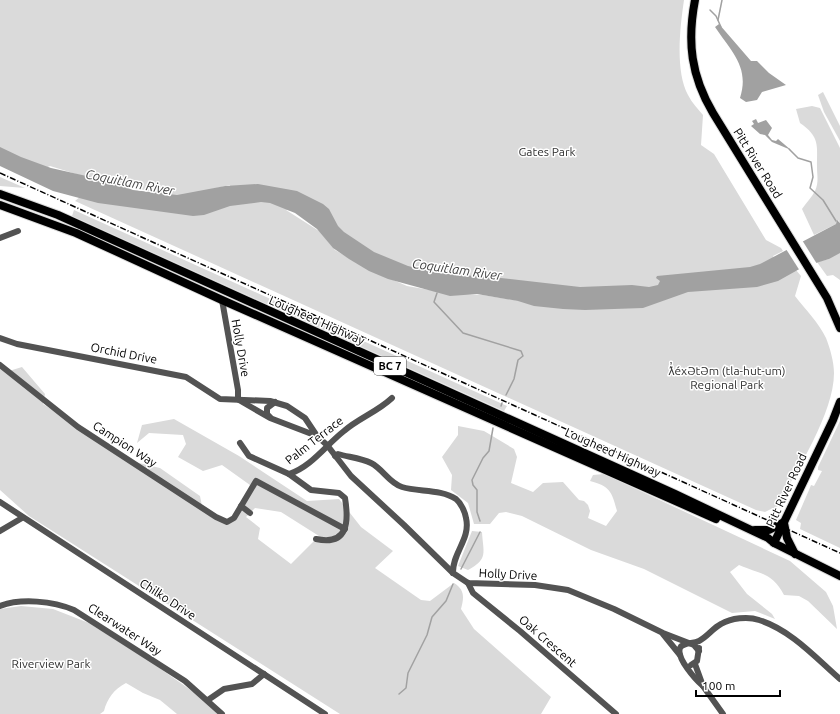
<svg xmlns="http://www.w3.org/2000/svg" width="840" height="714" viewBox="0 0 840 714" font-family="Ubuntu,sans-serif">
<rect width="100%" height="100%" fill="#fff"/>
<g fill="#dadada" fill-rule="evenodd">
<path d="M0 0H684C680 27 675 71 688 95 692 103 698 109 703 115L701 145 714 154 766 240 781 248 783 251 773 256 784 273 796 270 801 276 795 296C805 309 819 323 826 338 830 348 834 362 834 373 834 413 797 470 778 505L776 509 773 508 765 512 756 510 75 201 82 195 30 171H38L27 161 0 148ZM50 166 89 178 163 194 140 192 113 186H88L39 171ZM230 185 227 202 218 203 220 189 208 190ZM286 210 299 211 383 262 432 287 520 299V301L483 295 447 293 407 286 364 267 335 250 319 231Z"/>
<path d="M823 92 840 126V141L824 112 818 95Z"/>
<path d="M812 106 820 108 840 148V223L838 220 836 224 814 235 802 209C806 203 812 197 815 191 819 182 817 176 817 167 817 145 820 137 800 123L796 109Z"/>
<path d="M0 177 25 188 0 186Z"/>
<path d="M74 210 507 406 504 411 72 216Z"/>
<path d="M840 239V280L833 275 827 276 817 262 829 259Z"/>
<path d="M0 364 9 371 22 367 45 394 43 404 135 462 160 468 200 496 202 506 226 523 238 515 250 485 222 465 203 471 178 457 186 444 183 435 149 433 137 443 142 425 174 419 239 456 307 501 339 499 361 527 393 551 375 568 421 600 430 601 454 583C465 590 464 597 461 609L474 629 551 697 541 714H340L29 516 0 490ZM255 508 281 512 319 536 291 564 258 539 260 528 246 517Z"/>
<path d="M840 421V548L800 529 801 523 796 520 809 490 811 485 814 486 822 471 818 470V467Z"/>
<path d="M458 426 484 431 514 449 517 457 511 483 533 492 543 483 563 482 579 500 584 501 588 505 590 511 588 518 606 526 617 511C612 492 610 486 590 481L593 475 604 474 790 561 826 592 833 606 837 629 808 601 799 596 784 595C772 572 759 574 739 565L730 572 747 594 772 614 775 619 755 611 732 613 644 569 591 550 522 516 506 512 499 513 490 524H474L468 503 451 490 452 475 442 457 458 435Z"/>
<path d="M472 531 482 532C483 552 489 559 468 570L458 566Z"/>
<path d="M21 606 53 609 89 623 151 662 206 701 218 714H177L160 700 143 693 126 683C114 689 107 699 104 711L100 714H0V609Z"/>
</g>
<g fill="#a1a1a1">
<path d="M719 24 751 61H757L769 73 786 85 762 92 757 100 746 102 740 98C750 67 731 51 715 27Z"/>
<path d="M756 119 758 123 766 120 772 128 768 135 772 140 776 141 778 139 791 150 772 142 765 135 760 134 751 126 754 124 752 121Z"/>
<path d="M0 147 21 157 51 168 113 182 133 190 177 195 225 186 258 184 297 191 323 204 329 209 338 226 344 232 374 252 408 266 438 273 501 278 580 287 632 285 649 287 658 285 660 281 656 278 657 276 750 267 760 264 836 224 837 220 840 223V253L829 259 803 267 778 281 757 287 688 292 643 308 585 310 563 309 534 306 518 301 477 294 450 296 388 279 369 271 349 259 333 248 317 229 295 213 270 203 261 202 230 206 204 215 193 216 98 203 53 191 0 166Z"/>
</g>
<path fill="#fff" d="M802 240 817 264 800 271 786 249Z"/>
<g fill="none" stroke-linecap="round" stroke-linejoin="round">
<g stroke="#a1a1a1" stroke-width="1.5">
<path d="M710 10 716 16 721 27"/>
<path d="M718 20 722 0"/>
<path d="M789 149 798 158 811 162 813 177 810 188 823 200 836 221"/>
<path d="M437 293 434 302 463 333 521 351 523 356 518 360 514 379 506 395"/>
<path d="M501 406 502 403"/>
<path d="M480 521 477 512V490L473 485 472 480 483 458 489 451 493 428"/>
<path d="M461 569 480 532"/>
<path d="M399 694 406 688 408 673 427 635 432 617 446 601 453 584"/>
</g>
<g stroke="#dbdbdb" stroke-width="10">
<g id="major">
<path d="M695 0C687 42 691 76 713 113L827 298 840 328"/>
<path d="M0 194 58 215 675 494 768 538 774 543 840 576"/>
<path d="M0 205 76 233 222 300 716 519"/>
<path d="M784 523 787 538 795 554"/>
<path d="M755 530H769L784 522"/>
<path d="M774 543 833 420 840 402"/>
</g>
</g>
<g stroke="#535353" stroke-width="6">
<path d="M0 238 18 231"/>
<path d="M222 300 238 390V399"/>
<path d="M0 338 17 344 186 377 220 399 270 401 287 406 305 418 317 436 327 445 351 476 404 525 453 573 468 583 535 585 568 590 614 609 663 633 694 645 699 651"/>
<path d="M0 365 78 427 216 517 227 522 234 518 256 481 345 529"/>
<path d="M239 400 270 418 317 436"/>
<path d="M270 417 267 414V408L275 402"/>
<path d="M240 443 249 456 289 474"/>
<path d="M335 456 338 454C348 457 361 458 371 463 383 469 389 483 402 487 419 492 441 489 456 499 461 503 465 512 466 518 471 539 452 553 453 573"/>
<path d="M0 502 325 714"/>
<path d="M241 506 250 513"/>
<path d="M0 531 22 518"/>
<path d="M316 539C348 546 349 522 345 498L339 493 311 490 289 474C311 467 326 445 344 431 359 418 377 412 392 398"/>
<path d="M468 583 473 593 520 631 616 714"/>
<path d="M0 606C21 598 53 601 74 610L185 681 222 714"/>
<path d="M663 634 680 655"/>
<path d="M695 664 703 686 723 714"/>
<path d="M691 665 697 661 699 648"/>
<path d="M703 686C696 680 676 658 680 648 683 642 693 644 699 641 707 637 713 628 721 624 731 618 748 616 759 620 791 630 816 658 840 679"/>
<path d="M208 700 224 689 252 684 264 674"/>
</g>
<use href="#major" stroke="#000" stroke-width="8"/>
<path stroke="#000" stroke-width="1.5" stroke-dasharray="6 2 1 2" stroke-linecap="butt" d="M0 173 840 553"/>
</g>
<g text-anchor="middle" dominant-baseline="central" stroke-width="3" stroke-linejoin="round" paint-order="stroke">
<rect fill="#fff" stroke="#4c4c4c" stroke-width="1" x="374" y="357" width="32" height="18" rx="3"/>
<g font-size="11" font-weight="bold" fill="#000">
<text x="390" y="366">BC 7</text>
</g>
<g font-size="12" fill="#313131" stroke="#fff">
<text x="547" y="151">Gates Park</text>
<text x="727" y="370">ƛ̓éxətəm (tla-hut-um)<tspan x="727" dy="14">Regional Park</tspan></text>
<text x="51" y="663">Riverview Park</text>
</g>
<g font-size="12" fill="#000" stroke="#fff">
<text transform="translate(758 163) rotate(58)">Pitt River Road</text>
<text transform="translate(317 320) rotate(24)">Lougheed Highway</text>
<text transform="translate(241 348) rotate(80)">Holly Drive</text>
<text transform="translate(124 353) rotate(11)">Orchid Drive</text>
<text transform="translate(314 440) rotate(-38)">Palm Terrace</text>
<text transform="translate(125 444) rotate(33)">Campion Way</text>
<text transform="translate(613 452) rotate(24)">Lougheed Highway</text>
<text transform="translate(786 490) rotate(-65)">Pitt River Road</text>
<text transform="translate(508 574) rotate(3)">Holly Drive</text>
<text transform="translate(168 599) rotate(33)">Chilko Drive</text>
<text transform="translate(125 629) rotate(33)">Clearwater Way</text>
<text transform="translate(548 641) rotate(41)">Oak Crescent</text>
</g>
<g font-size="13" font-style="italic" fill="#424242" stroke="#fff">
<text transform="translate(130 182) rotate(11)">Coquitlam River</text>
<text transform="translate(457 269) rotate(8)">Coquitlam River</text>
</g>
</g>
<path d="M696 690v6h84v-6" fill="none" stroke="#000000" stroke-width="2"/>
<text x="702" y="690" font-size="12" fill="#000000" stroke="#ffffff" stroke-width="3" paint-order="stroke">100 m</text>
</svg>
